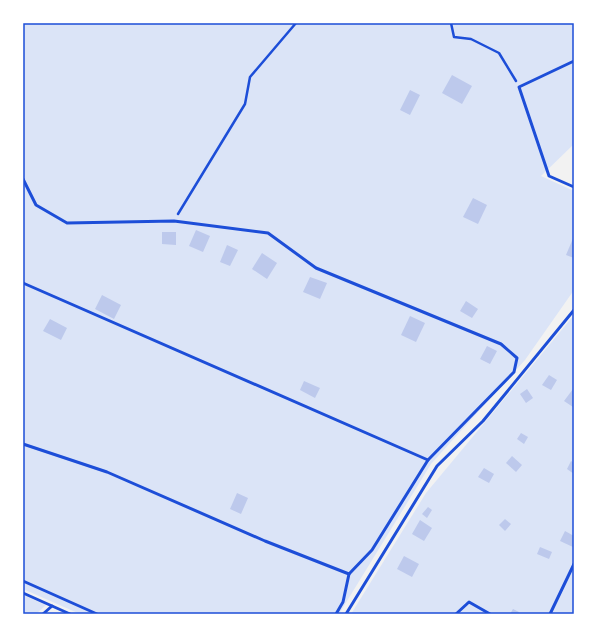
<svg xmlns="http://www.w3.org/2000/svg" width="597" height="637" viewBox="0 0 597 637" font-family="'Exo 2',sans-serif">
<rect width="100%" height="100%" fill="#f2f2f2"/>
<g fill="#dbe4f7">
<path d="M23 23H574V144L541 176 574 191V290L525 360 431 464 339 614H80L23 589Z"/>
<path d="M574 315V614H351L426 493Z"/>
<path d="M23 595 46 605 36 614H23Z"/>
</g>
<g fill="#bdc9ec">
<path d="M452 75 472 86 462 104 442 93Z"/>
<path d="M410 90 420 95 410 115 400 110Z"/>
<path d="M473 198 487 205 478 224 463 217Z"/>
<path d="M196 230 210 236 203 252 189 246Z"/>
<path d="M162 232H176V245L162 244Z"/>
<path d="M574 236V258L566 255Z"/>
<path d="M227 245 238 250 230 266 220 262Z"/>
<path d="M262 253 277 263 267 279 252 269Z"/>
<path d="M310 277 327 283 320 299 303 292Z"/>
<path d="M102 295 121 305 114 319 95 309Z"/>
<path d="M466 301 478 309 472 318 460 311Z"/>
<path d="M410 316 425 323 416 342 401 335Z"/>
<path d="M50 319 67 328 61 340 43 331Z"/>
<path d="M487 346 497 351 490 364 480 359Z"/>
<path d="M549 375 557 380 551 390 542 385Z"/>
<path d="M304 381 320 388 315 398 300 390Z"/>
<path d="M527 389 533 398 526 403 520 394Z"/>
<path d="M573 389H574V405L573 407 564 401Z"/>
<path d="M521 433 528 437 524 444 517 439Z"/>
<path d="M512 456 522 465 516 472 506 463Z"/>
<path d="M571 461 574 463V474L567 469Z"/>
<path d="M484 468 494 474 489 483 478 477Z"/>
<path d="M237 493 248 498 241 514 230 509Z"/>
<path d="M428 507 432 510 427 518 422 514Z"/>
<path d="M505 519 511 524 505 531 499 525Z"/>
<path d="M420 520 432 528 424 541 412 534Z"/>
<path d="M565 531 574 536V544L573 547 560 541Z"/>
<path d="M540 547 552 552 549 559 537 554Z"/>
<path d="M404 556 419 564 412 577 397 569Z"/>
<path d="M513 609 519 612 518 614H510Z"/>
</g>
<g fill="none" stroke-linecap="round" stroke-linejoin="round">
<g stroke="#1d4ed8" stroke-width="2.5">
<path d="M451 23 454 37 471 39 499 53 516 81"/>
<path d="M178 214 245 104 250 77 296 23"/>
</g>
<g stroke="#1d4ed8" stroke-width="3">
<path d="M574 61 519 87 549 176 574 187"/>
<path d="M23 179 36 205 67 223 174 221 268 233 316 268 501 344 517 358 514 372 428 460 372 550 349 574 265 541 107 472 23 444"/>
<path d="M23 283 428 460"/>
<path d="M23 581 97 614"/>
<path d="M23 593 70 614"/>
<path d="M43 614 52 606"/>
<path d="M336 614 343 602 349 574"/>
<path d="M346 614 437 466 483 421 574 310"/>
<path d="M456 614 469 602 490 614"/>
<path d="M550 614 574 564"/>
</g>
</g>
<rect width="597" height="637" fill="none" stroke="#ffffff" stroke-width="48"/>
<rect x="24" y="24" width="549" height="589" fill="none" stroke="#1d4ed8" stroke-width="1.5"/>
</svg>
